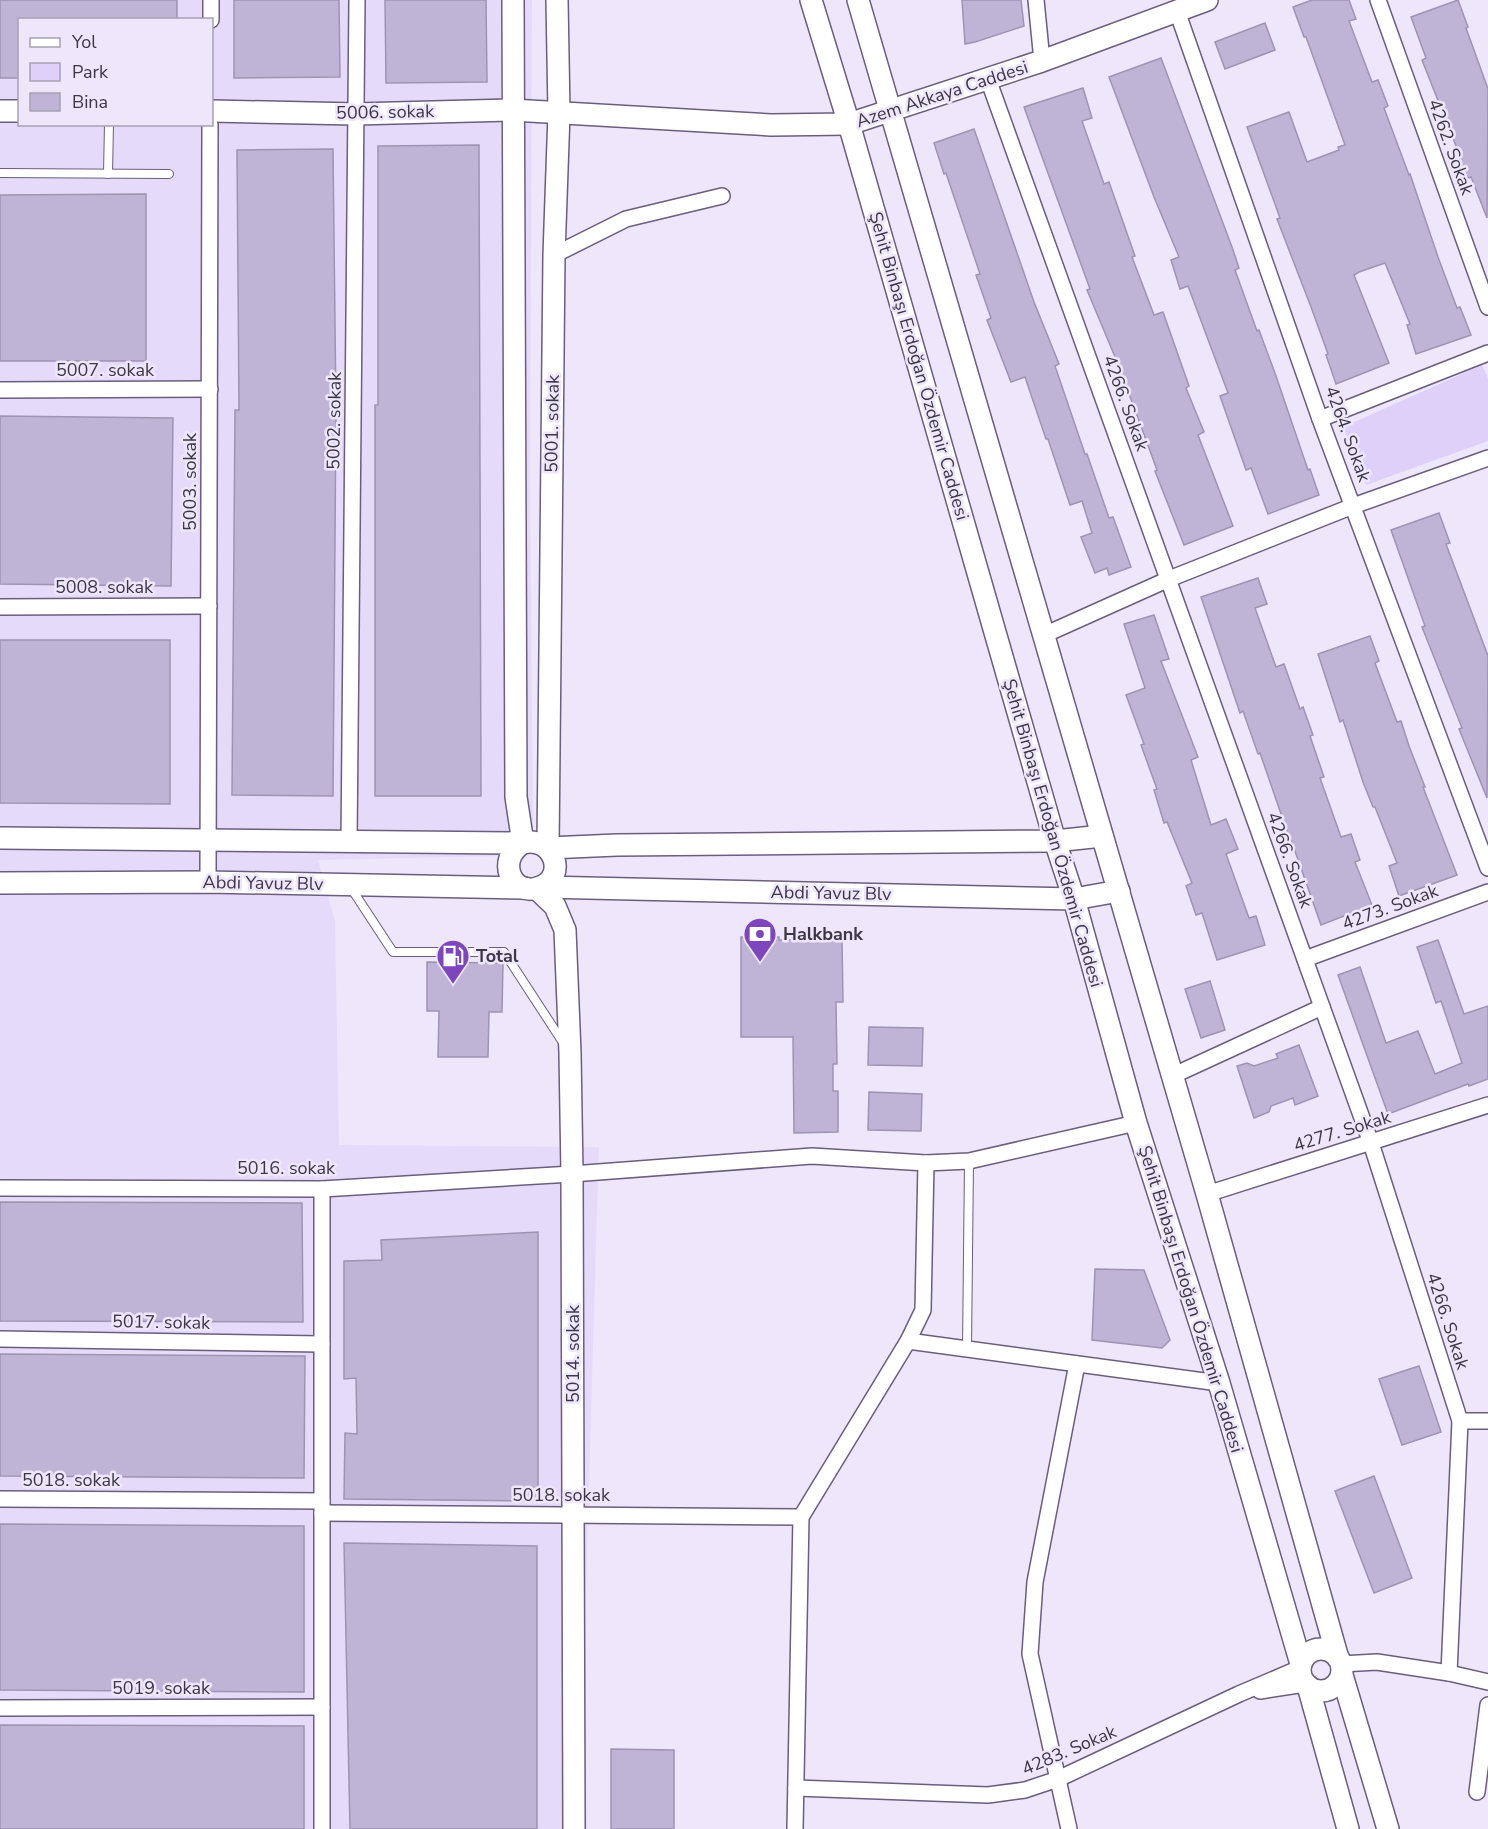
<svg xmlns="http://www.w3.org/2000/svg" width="1488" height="1829" viewBox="0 0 1488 1829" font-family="'Nunito Sans',sans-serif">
<rect width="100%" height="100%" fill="#eee7fc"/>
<path fill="#e6dafb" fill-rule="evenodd" d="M0 0H532L530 480 533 825 502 856 318 860 335 921 339 1145 599 1147 584 1647 587 1829H0ZM20 20H212V124H20Z"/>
<path fill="#dfd0fa" d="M1482 365 1488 378V441L1366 485 1343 427Z"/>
<g fill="#c0b4d6" stroke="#9f93b3" stroke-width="1.5">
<path d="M0 0H177V20H20V78H0Z"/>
<path d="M234 0H339L340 77 234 78Z"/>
<path d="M385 0H486L487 82 386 83Z"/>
<path d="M962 0H1021L1024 26 975 42 965 44Z"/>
<path d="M1312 0H1349L1356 19 1349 21 1372 82 1378 80 1388 106 1384 108 1409 175 1410 174 1438 257 1457 308 1460 307 1471 335 1416 354 1407 325 1410 324 1385 263 1359 272 1354 275 1389 363 1336 384 1326 355 1328 354 1311 307 1277 219 1280 218 1247 127 1289 112 1307 162 1339 150 1338 147 1345 145 1306 37H1304L1293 7Z"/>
<path d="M1458 0 1468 27 1466 28 1488 89 1487 218 1471 177 1465 179 1456 152 1458 151 1422 60 1426 58 1411 17Z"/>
<path d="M1265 23 1275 50 1225 69 1215 42Z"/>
<path d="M1161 58 1232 247 1239 268 1235 270 1257 331 1259 330 1276 376 1308 470 1310 469 1319 495 1268 514 1251 468 1246 470 1220 396 1228 393 1188 286 1180 289 1171 260 1179 257 1154 197 1109 77Z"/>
<path d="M1083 88 1092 118 1082 121 1104 184 1109 182 1135 256 1132 257 1154 315 1163 312 1189 386 1186 388 1204 432 1198 435 1233 526 1184 545 1155 471 1157 470 1118 364 1087 290 1090 289 1024 107Z"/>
<path d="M974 129 1034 302 1059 364 1055 366 1085 454H1087L1109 518 1113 517 1131 567 1109 575 1107 568 1095 573 1081 537 1092 533 1082 501 1070 505 1048 439H1046L1025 377 1011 382 987 320 991 318 976 275 980 274 946 173 944 174 934 143Z"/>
<path d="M479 145 481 796H375V405H378V146Z"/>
<path d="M333 149 336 411 333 796 232 795 235 410H239L237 150Z"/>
<path d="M146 194V361H0V195Z"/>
<path d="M0 416 173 418 171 586 0 584Z"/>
<path d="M1439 513 1450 543 1446 544 1488 656 1487 798 1459 729 1462 728 1422 627 1425 626 1391 530Z"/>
<path d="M1258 578 1267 604 1255 608 1276 667 1284 664 1300 709 1303 707 1313 735 1310 736 1324 777 1320 778 1341 837 1351 834 1360 860 1355 862 1372 905 1321 925 1290 837H1289L1260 753 1258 754 1243 711 1240 713 1201 597Z"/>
<path d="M1154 615 1169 659 1161 661 1198 757 1191 760 1211 825 1226 819 1238 849 1226 854 1249 918 1256 916 1265 945 1217 960 1202 913 1196 915 1186 886 1192 883 1167 822 1164 823 1154 790 1157 789 1141 745 1144 744 1126 695 1145 688 1124 624Z"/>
<path d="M1370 636 1379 661 1375 663 1397 722 1401 721 1409 746 1425 787H1423L1457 875 1399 896 1389 866 1397 863 1375 807H1373L1363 782 1343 720 1340 722 1318 654Z"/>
<path d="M0 640H170V804L0 803Z"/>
<path d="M741 937H779V940L842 939 843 1002H836L837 1064H833V1091H838V1132L794 1133 793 1037H741Z"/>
<path d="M1438 940 1464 1014 1488 1006V1079L1469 1086 1468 1084 1388 1114 1338 975 1360 967 1386 1043 1418 1031 1435 1074 1462 1063 1441 1001 1436 1003 1417 947Z"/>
<path d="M427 962 503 963 502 1012H489L488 1057H438L439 1011H427Z"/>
<path d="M1210 981 1225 1030 1201 1038 1185 989Z"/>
<path d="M869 1027 923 1028 922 1066 868 1065Z"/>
<path d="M1299 1045 1318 1096 1295 1105 1293 1098 1271 1106 1269 1112 1254 1118 1237 1066 1247 1063 1254 1066 1278 1058 1276 1054Z"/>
<path d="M869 1092 922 1094 921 1131 868 1130Z"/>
<path d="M0 1202 302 1203 303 1322 0 1321Z"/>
<path d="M538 1232V1501L344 1499 345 1433 357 1434 356 1378 344 1379V1261L382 1260 381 1240Z"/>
<path d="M1095 1269 1144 1270 1170 1340 1162 1348 1092 1340Z"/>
<path d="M0 1354 305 1356 304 1478 0 1476Z"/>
<path d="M1419 1366 1441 1432 1402 1445 1379 1379Z"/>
<path d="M1374 1476 1412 1578 1374 1593 1335 1491Z"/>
<path d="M0 1524 304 1526V1692L0 1690Z"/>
<path d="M344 1543 537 1546V1829H350Z"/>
<path d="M0 1725 304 1726V1829H0Z"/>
<path d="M611 1749 674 1750V1829H611Z"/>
</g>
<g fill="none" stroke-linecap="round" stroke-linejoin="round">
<g stroke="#6a5e7c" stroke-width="10">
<g id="lane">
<path d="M0 173 169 174"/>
<path d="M108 174 109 124"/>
<path d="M351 888 393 952H504L564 1044"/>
<path d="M967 1349 969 1161"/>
</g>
</g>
<g stroke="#6a5e7c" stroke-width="18">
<g id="street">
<path d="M1036 0 1042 61"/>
<path d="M1378 0 1488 307"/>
<path d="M1177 11 1320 419 1488 868"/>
<path d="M211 20V0"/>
<path d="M988 79 1371 1143 1460 1421 1449 1673"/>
<path d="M554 255 626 219 722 196"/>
<path d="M0 390 210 389"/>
<path d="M1320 419 1488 353"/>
<path d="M0 607 209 606"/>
<path d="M1044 635 1169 579 1353 506 1488 458"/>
<path d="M349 842 357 0"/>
<path d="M208 882 210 124"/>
<path d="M1305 959 1488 892"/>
<path d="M1172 1076 1322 1007"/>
<path d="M0 1188 322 1189 572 1174 812 1156 926 1163 969 1161 1136 1123"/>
<path d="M1207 1194 1488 1105"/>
<path d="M0 1339 322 1344"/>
<path d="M908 1341 1219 1383"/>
<path d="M1460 1421H1488"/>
<path d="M0 1499 322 1501"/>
<path d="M322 1513 801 1517"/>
<path d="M1341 1664 1377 1662 1449 1673 1488 1682"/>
<path d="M1260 1691 1305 1684"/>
<path d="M0 1708 322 1707"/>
<path d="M796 1788 988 1795 1025 1790 1058 1779 1239 1694 1300 1668"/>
<path d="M1477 1792 1488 1705"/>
<path d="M322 1829V1189"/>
<path d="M795 1829 801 1517 908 1341 923 1310 926 1163"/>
<path d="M1069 1829 1030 1654 1035 1582 1077 1364"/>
</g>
</g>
<g stroke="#6a5e7c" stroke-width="24">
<g id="secondary">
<path d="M513 0 516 797 523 843"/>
<path d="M557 0 559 113 554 255 548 848 617 845 1055 841 1102 836"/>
<path d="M811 0 849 124 1055 841 1074 899 1136 1123 1219 1383 1301 1664"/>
<path d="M858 0 1207 1194 1337 1655"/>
<path d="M0 111H20"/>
<path d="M212 111 356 114 512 110 771 125 849 124 1042 61 1207 0"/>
<path d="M0 838 523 843C554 835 568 877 540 887 512 899 495 859 523 843"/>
<path d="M0 883 208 882 525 888"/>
<path d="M543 887 1074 899 1119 891"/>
<path d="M537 889 555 906 565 930 570 1053 572 1174 574 1829"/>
<circle cx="1321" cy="1670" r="21"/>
<path d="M1342 1675 1388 1829"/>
<path d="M1308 1686 1348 1829"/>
</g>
</g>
<use href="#lane" stroke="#fff" stroke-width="8"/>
<use href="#street" stroke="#fff" stroke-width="15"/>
<use href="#secondary" stroke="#fff" stroke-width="21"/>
</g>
<defs>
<g id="bank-pin" transform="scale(1.725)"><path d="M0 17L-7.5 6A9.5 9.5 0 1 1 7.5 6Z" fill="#7d46bd" stroke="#eee7fc"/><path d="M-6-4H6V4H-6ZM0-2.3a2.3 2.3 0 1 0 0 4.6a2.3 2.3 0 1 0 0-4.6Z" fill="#fff"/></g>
<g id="fuel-pin" transform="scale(1.725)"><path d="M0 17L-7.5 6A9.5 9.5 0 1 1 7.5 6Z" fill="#7d46bd" stroke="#eee7fc"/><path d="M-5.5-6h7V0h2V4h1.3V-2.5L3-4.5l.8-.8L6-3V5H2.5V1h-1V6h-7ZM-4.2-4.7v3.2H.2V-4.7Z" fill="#fff"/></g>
</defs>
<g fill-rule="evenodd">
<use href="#bank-pin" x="760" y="934"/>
<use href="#fuel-pin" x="453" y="956"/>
</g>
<g text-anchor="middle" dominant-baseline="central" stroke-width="5" stroke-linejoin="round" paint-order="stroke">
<g font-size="18" fill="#3c3745" stroke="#eee7fc">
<text transform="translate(942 94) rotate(-18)">Azem Akkaya Caddesi</text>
<text transform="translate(385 112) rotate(-1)">5006. sokak</text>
<text transform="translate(1451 147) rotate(70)">4262. Sokak</text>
<text transform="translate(919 366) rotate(74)">Şehit Binbaşı Erdoğan Özdemir Caddesi</text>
<text x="105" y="370">5007. sokak</text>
<text transform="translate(1126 403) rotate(70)">4266. Sokak</text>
<text transform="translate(334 421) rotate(-89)">5002. sokak</text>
<text transform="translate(552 424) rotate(-89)">5001. sokak</text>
<text transform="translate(1348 434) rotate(70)">4264. Sokak</text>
<text transform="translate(190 482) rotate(-90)">5003. sokak</text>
<text x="104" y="587">5008. sokak</text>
<text transform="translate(1053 833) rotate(74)">Şehit Binbaşı Erdoğan Özdemir Caddesi</text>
<text transform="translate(1290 860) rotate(70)">4266. Sokak</text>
<text transform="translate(263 883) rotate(1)">Abdi Yavuz Blv</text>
<text transform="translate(831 893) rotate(1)">Abdi Yavuz Blv</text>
<text transform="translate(1390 907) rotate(-20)">4273. Sokak</text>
<text transform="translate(1342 1131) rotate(-17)">4277. Sokak</text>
<text x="286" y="1168">5016. sokak</text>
<text transform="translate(1191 1299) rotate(73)">Şehit Binbaşı Erdoğan Özdemir Caddesi</text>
<text transform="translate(1448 1321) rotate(72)">4266. Sokak</text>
<text transform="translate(161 1322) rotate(1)">5017. sokak</text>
<text transform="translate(573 1354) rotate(-90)">5014. sokak</text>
<text x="71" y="1480">5018. sokak</text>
<text x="561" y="1495">5018. sokak</text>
<text x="161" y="1688">5019. sokak</text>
<text transform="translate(1069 1750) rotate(-23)">4283. Sokak</text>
</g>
<g font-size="18" font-weight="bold" fill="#3c3745" stroke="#eee7fc" text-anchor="start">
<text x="783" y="934">Halkbank</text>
<text x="476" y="956">Total</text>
</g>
</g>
<rect x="18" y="18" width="195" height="108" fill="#eee7fc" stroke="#a7a1b3" stroke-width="1.5"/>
<rect x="30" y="38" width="30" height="9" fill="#ffffff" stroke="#a7a1b3" stroke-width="1.5"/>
<text x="72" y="48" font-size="18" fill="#3c3745">Yol</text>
<rect x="30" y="63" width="30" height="18" fill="#dfd0fa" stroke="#a7a1b3" stroke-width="1.5"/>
<text x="72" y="78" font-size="18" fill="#3c3745">Park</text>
<rect x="30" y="93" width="30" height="18" fill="#c0b4d6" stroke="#a7a1b3" stroke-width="1.5"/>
<text x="72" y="108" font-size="18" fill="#3c3745">Bina</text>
</svg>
